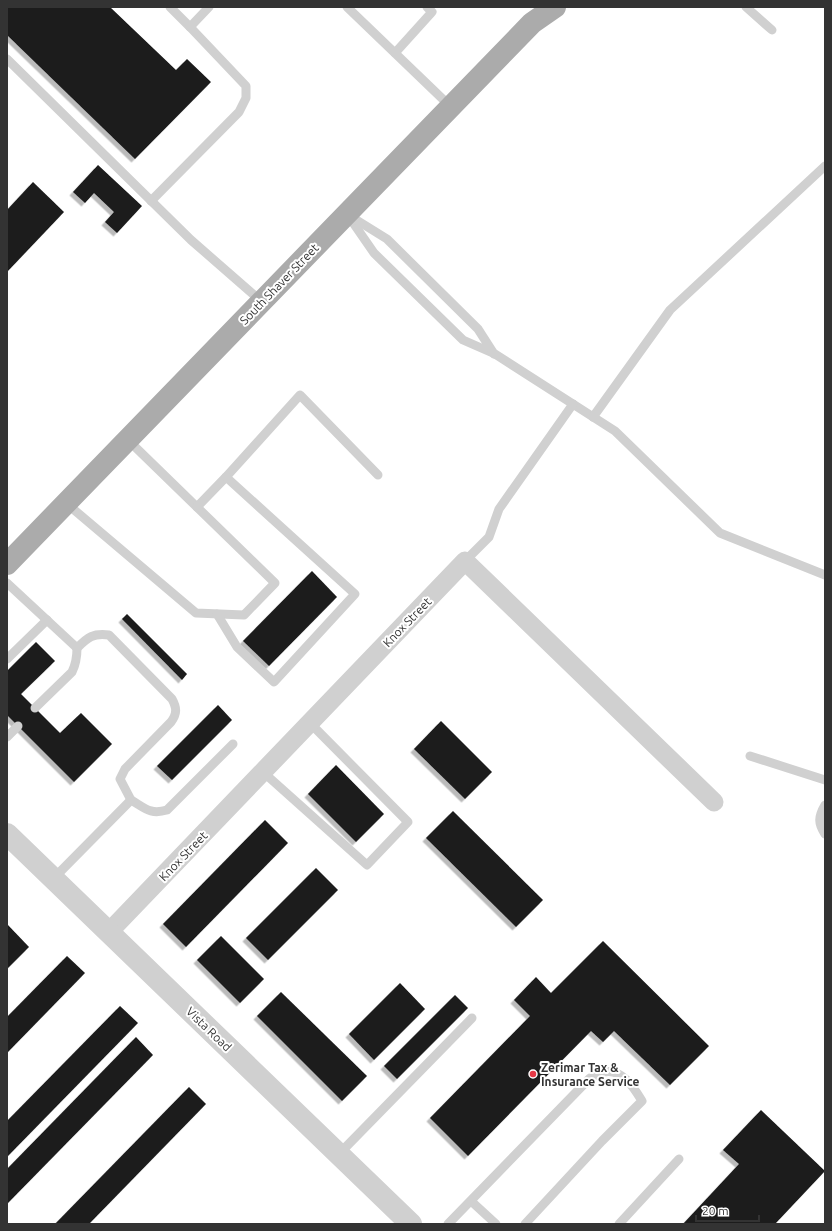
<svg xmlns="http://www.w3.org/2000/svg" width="832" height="1231" viewBox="0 0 832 1231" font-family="Ubuntu,sans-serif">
<defs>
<filter id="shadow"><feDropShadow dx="-3.5" dy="3.5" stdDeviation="0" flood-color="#0004"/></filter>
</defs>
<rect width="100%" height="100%" fill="#fff"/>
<g fill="#1a1a1a" filter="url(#shadow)">
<path d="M7 7H110L176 70 187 59 211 82 135 159 7 35Z"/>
<path d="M98 165 142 206 117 233 105 222 114 212 94 193 85 203 73 192Z"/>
<path d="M33 182 64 212 7 272V210Z"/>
<path d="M312 571 337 597 269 666 243 641Z"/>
<path d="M127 614 187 674 182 680 122 619Z"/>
<path d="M36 642 55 661 21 694 60 733 81 713 112 744 74 782 7 715V671Z"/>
<path d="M218 705 232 720 172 780 157 766Z"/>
<path d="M441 721 492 772 465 799 414 749Z"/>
<path d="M336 765 384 814 356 842 308 794Z"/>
<path d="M453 811 543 900 516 927 426 838Z"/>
<path d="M265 820 288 843 186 947 163 924Z"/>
<path d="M316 868 338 890 268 960 246 938Z"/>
<path d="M7 924 29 947 7 969Z"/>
<path d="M221 936 264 979 240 1003 197 960Z"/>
<path d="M603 941 709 1046 670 1085 614 1031 603 1042 591 1031 468 1156 430 1118 530 1016 514 1000 536 977 551 993Z"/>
<path d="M67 956 85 973 7 1053V1017Z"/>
<path d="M400 983 425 1009 374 1060 349 1034Z"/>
<path d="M281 992 367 1076 342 1101 257 1016Z"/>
<path d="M455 995 468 1008 397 1079 384 1066Z"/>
<path d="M120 1006 138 1023 7 1157V1121Z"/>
<path d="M136 1037 153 1055 7 1204V1169Z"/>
<path d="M189 1087 206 1104 89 1224H55Z"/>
<path d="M761 1110 825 1171 775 1224H683L739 1164 723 1150Z"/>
</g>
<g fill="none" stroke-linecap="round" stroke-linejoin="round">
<g stroke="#d0d0d0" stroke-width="9">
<path d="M170 7 190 27 209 7"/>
<path d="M347 7 451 107"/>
<path d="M746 7 772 30"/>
<path d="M395 53 432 12 427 7"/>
<path d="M7 59 191 240 262 302"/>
<path d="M151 201 239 112 246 98V86L190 27"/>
<path d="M347 214 374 253 463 340 495 354 615 431 720 533 825 575"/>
<path d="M350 216 387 239 478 329 494 354"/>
<path d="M593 417 670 310 825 166"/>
<path d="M66 503 196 613 244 615 275 583 128 440"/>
<path d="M197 507 226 477 300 395 378 475"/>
<path d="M465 561 489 537 499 509 573 404"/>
<path d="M7 583 77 648C88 637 93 633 109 635L172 699C177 708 177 714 171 722L125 769 120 779 131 800"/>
<path d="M217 614 237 647 274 682 355 594 226 477"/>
<path d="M7 659 47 620"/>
<path d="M35 708 72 672C76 664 77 657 77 648"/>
<path d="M7 737 18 726"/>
<path d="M750 756 825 780"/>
<path d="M263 772 367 865 408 822 310 723"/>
<path d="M825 805C818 817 818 823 825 834"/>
<path d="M53 879 131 800C145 808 150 815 167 810L233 744"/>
<path d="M339 1154 472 1018"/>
<path d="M471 1201 496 1224"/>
<path d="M448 1224 590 1078C594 1076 599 1073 604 1072 622 1068 634 1088 642 1101L602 1141 525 1224"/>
<path d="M619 1224 679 1159"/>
</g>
<path stroke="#d0d0d0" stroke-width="19" d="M108 933 465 561 714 802"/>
<path stroke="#d0d0d0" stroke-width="22" d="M7 834 411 1224"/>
<path stroke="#ababab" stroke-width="22" d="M7 564 532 23 555 7"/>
</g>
<circle fill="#e63946" stroke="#fff" stroke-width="1.5" cx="533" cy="1074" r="4"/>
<g text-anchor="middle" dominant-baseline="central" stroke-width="4" stroke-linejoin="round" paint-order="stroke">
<g font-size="12" fill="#333" stroke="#fff">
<text transform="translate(279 284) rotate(-46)">South Shaver Street</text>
<text transform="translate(407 622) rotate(-46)">Knox Street</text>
<text transform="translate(183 856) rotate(-46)">Knox Street</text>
<text transform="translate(209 1029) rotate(44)">Vista Road</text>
</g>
<g font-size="12" font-weight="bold" fill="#333" stroke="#fff" text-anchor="start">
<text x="541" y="1067">Zerimar Tax &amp;<tspan x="541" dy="14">Insurance Service</tspan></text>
</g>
</g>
<rect width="832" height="1231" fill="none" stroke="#333333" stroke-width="16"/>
<path d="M696 1215v6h63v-6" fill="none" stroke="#333333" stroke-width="2"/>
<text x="702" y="1215" font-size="12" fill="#333333" stroke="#ffffff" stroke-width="3" paint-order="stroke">20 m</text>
</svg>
